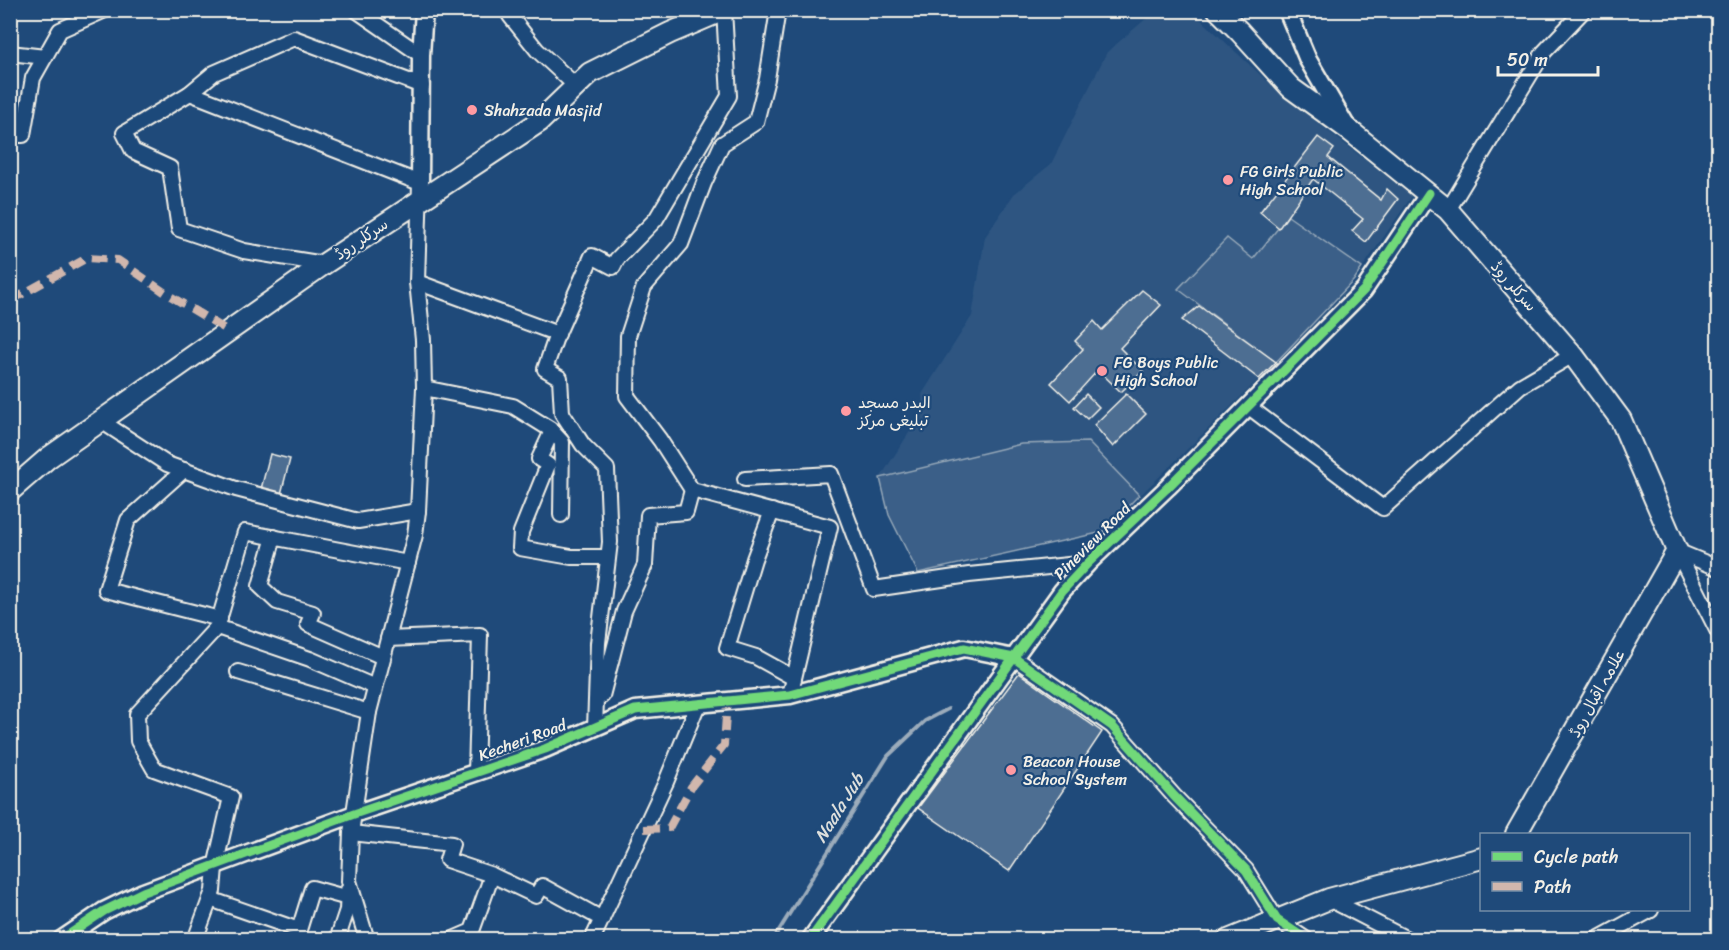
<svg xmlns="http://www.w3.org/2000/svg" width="1729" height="950" viewBox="0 0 1729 950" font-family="Sriracha,'Playpen Sans Arabic',sans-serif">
<rect width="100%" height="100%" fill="#1f4a7a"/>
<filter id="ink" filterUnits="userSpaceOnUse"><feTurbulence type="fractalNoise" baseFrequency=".0167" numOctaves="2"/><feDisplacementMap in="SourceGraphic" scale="12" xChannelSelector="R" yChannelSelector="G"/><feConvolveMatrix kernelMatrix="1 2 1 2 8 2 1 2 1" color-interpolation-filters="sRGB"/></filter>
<g filter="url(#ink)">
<path fill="#2d5581" d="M1155 11H1192L1284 97 1412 196 1354 280 1259 379 1103 532 918 573 889 515 880 478 923 411 922 394 972 316 985 237 1014 194 1051 164 1107 52Z"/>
<g fill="#3a5f88" stroke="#97a8b8" stroke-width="1.5">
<path d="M1288 216 1362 268 1354 280 1276 362 1178 289 1227 238 1253 259Z"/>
<path d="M1088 442 1139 495 1103 532 918 573 889 515 880 478 1021 444Z"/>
</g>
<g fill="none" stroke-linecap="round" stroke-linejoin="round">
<path stroke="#9cacbb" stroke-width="4" d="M773 940 888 756 925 721 948 709"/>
</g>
<g fill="#4d6e92" stroke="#f4f1e8" stroke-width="1.5">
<path d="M1318 137 1334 149 1328 157 1381 200 1387 189 1398 199 1366 242 1352 231 1363 219 1313 179 1279 228 1260 212Z"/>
<path d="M1142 290 1161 305 1120 348 1143 371 1121 392 1098 370 1070 401 1051 383 1083 349 1075 341 1094 321 1102 330Z"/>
<path d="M1199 306 1276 362 1259 379 1182 320Z"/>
<path d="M1086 394 1099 407 1087 419 1074 407Z"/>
<path d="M1126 394 1146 414 1113 447 1094 425Z"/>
<path d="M270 454 290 459 281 494 261 489Z"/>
<path d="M1019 673 1102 732 1009 871 918 808Z"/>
</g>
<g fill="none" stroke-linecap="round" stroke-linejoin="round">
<g stroke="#f4f1e8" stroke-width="18">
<g id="minor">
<path d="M356 10 421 55"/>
<path d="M511 10 510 16 537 50 576 86"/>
<path d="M778 10 767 79 756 122 722 144 704 183 681 244 644 287 628 336 627 396 660 440 692 490 830 527 790 695"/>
<path d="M10 53 45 57"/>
<path d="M190 93 420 183 417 282 423 340 424 388 418 511 415 535 369 712 351 833 349 881 367 940"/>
<path d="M10 135H23L33 78 60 30 105 10"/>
<path d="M1448 210 1544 52 1584 10"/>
<path d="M324 264 244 251 179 229 170 168 133 151 124 133 190 93 214 73 294 38 422 86"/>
<path d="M417 282 558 334"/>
<path d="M424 388 513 406 550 429 562 442 561 515"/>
<path d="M1249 407 1383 508 1520 386 1573 355"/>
<path d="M101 421 167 464 236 489 358 521 418 511"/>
<path d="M552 431 539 459 548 465 521 532 520 548 571 557H608"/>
<path d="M184 470 128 520 106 590 220 619"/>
<path d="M745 479 831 474 874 589 969 575 1088 563"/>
<path d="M772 511 754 559 727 648 756 657 794 678"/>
<path d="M274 537 260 586 277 602 313 613 308 624 383 657"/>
<path d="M1677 551 1718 632"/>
<path d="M1677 551 1718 568"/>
<path d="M217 627 310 659 375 687"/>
<path d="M388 639 480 635 476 773"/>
<path d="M1014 658 1112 726 1174 796 1246 870 1277 920 1307 940"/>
<path d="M238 672 369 712"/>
<path d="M602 696 624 611 645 565 648 515 686 512 692 490"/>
<path d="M595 728 598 643 610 542 607 469 583 445 562 413 560 378 545 369 555 340 592 256 613 267 617 259 656 219 729 96 724 10"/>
<path d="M351 833 452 844 447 860 492 875 536 896 542 886 602 919"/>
<path d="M210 899 299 930 312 888 348 898"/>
<path d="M1329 899 1409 940"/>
<path d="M195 940 213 891 215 867 231 797 154 769 138 741 137 714 217 627 245 532 408 563"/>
<path d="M337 940 347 910 348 890"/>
<path d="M451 940 472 931 492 875"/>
<path d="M592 940 666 782 698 704"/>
<path d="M1596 940 1651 910"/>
</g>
</g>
<g stroke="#f4f1e8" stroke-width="21">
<g id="tertiary">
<path d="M1287 10 1308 60 1348 129"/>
<path d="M420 183 421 55 424 10"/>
<path d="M61 940 104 911 143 892 354 814 545 749 635 710 790 695 964 648 1014 658"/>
<path d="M810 940 1062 591 1088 563 1168 487 1364 290 1429 193"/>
</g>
</g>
<g stroke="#f4f1e8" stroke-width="24">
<g id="secondary">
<path d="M1218 10 1240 32 1291 88 1349 130 1448 210 1573 355 1621 420 1677 551 1516 834"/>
<path d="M10 491 48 458 324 264 539 122 590 73 670 33 724 10"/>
<path d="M1228 940 1329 899 1482 858"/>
</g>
</g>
<use href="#minor" stroke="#1f4a7a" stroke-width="14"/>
<use href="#tertiary" stroke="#1f4a7a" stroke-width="16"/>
<use href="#secondary" stroke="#1f4a7a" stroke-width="20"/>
<g stroke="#d1b7ad" stroke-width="8" stroke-dasharray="15 8" stroke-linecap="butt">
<path d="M10 301 87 258 118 260 167 294 230 332"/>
<path d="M644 829 669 828 691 787 724 745 727 701"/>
</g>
<g stroke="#1f4a7a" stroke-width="13">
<g id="cycleway">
<path d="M61 940 104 911 143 892 354 814 545 749 635 710 790 695 964 648 1014 658 1112 726 1174 796 1246 870 1277 920 1307 940"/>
<path d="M810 940 1062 591 1088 563 1168 487 1364 290 1429 193"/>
</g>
</g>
<use href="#cycleway" stroke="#71d979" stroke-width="9"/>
</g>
</g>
<g fill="#ff9aa2" stroke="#1f4a7a" stroke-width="2">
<circle cx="472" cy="110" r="6"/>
<circle cx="1228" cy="180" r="6"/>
<circle cx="1102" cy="371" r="6"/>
<circle cx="846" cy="411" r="6"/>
<circle cx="1011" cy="770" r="6"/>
</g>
<g text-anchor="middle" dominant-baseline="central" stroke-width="4.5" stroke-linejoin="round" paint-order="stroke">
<g font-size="16" fill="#f4f1e8" stroke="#1f4a7a" text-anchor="start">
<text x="484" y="110">Shahzada Masjid</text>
<text x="1240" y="171">FG Girls Public<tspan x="1240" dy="18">High School</tspan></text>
<text x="1114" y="362">FG Boys Public<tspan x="1114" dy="18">High School</tspan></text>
<text x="858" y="402">البدر مسجد<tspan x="858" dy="18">تبلیغی مرکز</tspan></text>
<text x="1023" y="761">Beacon House<tspan x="1023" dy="18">School System</tspan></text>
</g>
<g font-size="16" fill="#f4f1e8" stroke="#1f4a7a">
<text transform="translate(361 239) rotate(-34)">سرکلر روڈ</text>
<text transform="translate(1514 286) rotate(49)">سرکلر روڈ</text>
<text transform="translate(1092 541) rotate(-45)">Pineview Road</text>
<text transform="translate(1597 693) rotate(-61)">علامہ اقبال روڈ</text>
<text transform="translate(522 740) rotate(-20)">Kecheri Road</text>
</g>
<g font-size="18" font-style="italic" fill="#dee0dd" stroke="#1f4a7a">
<text transform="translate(839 808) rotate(-58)">Naala Jub</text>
</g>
</g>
<rect width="1729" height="950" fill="none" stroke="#1f4a7a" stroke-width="36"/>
<rect x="18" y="18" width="1693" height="914" fill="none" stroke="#f4f1e8" stroke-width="2" filter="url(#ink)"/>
<rect x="1480" y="833" width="210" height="78" fill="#1f4a7a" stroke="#748da6" stroke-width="1.5"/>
<rect x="1492" y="852" width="30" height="9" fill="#71d979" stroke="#748da6" stroke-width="1.5"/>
<text x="1534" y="863" font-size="18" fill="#f4f1e8">Cycle path</text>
<rect x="1492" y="882" width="30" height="9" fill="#d1b7ad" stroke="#748da6" stroke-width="1.5"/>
<text x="1534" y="893" font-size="18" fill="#f4f1e8">Path</text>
<path d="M1498 66v9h100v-9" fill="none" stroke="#f4f1e8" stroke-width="3"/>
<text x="1507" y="66" font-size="18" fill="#f4f1e8" stroke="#1f4a7a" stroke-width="4.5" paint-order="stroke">50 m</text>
</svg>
